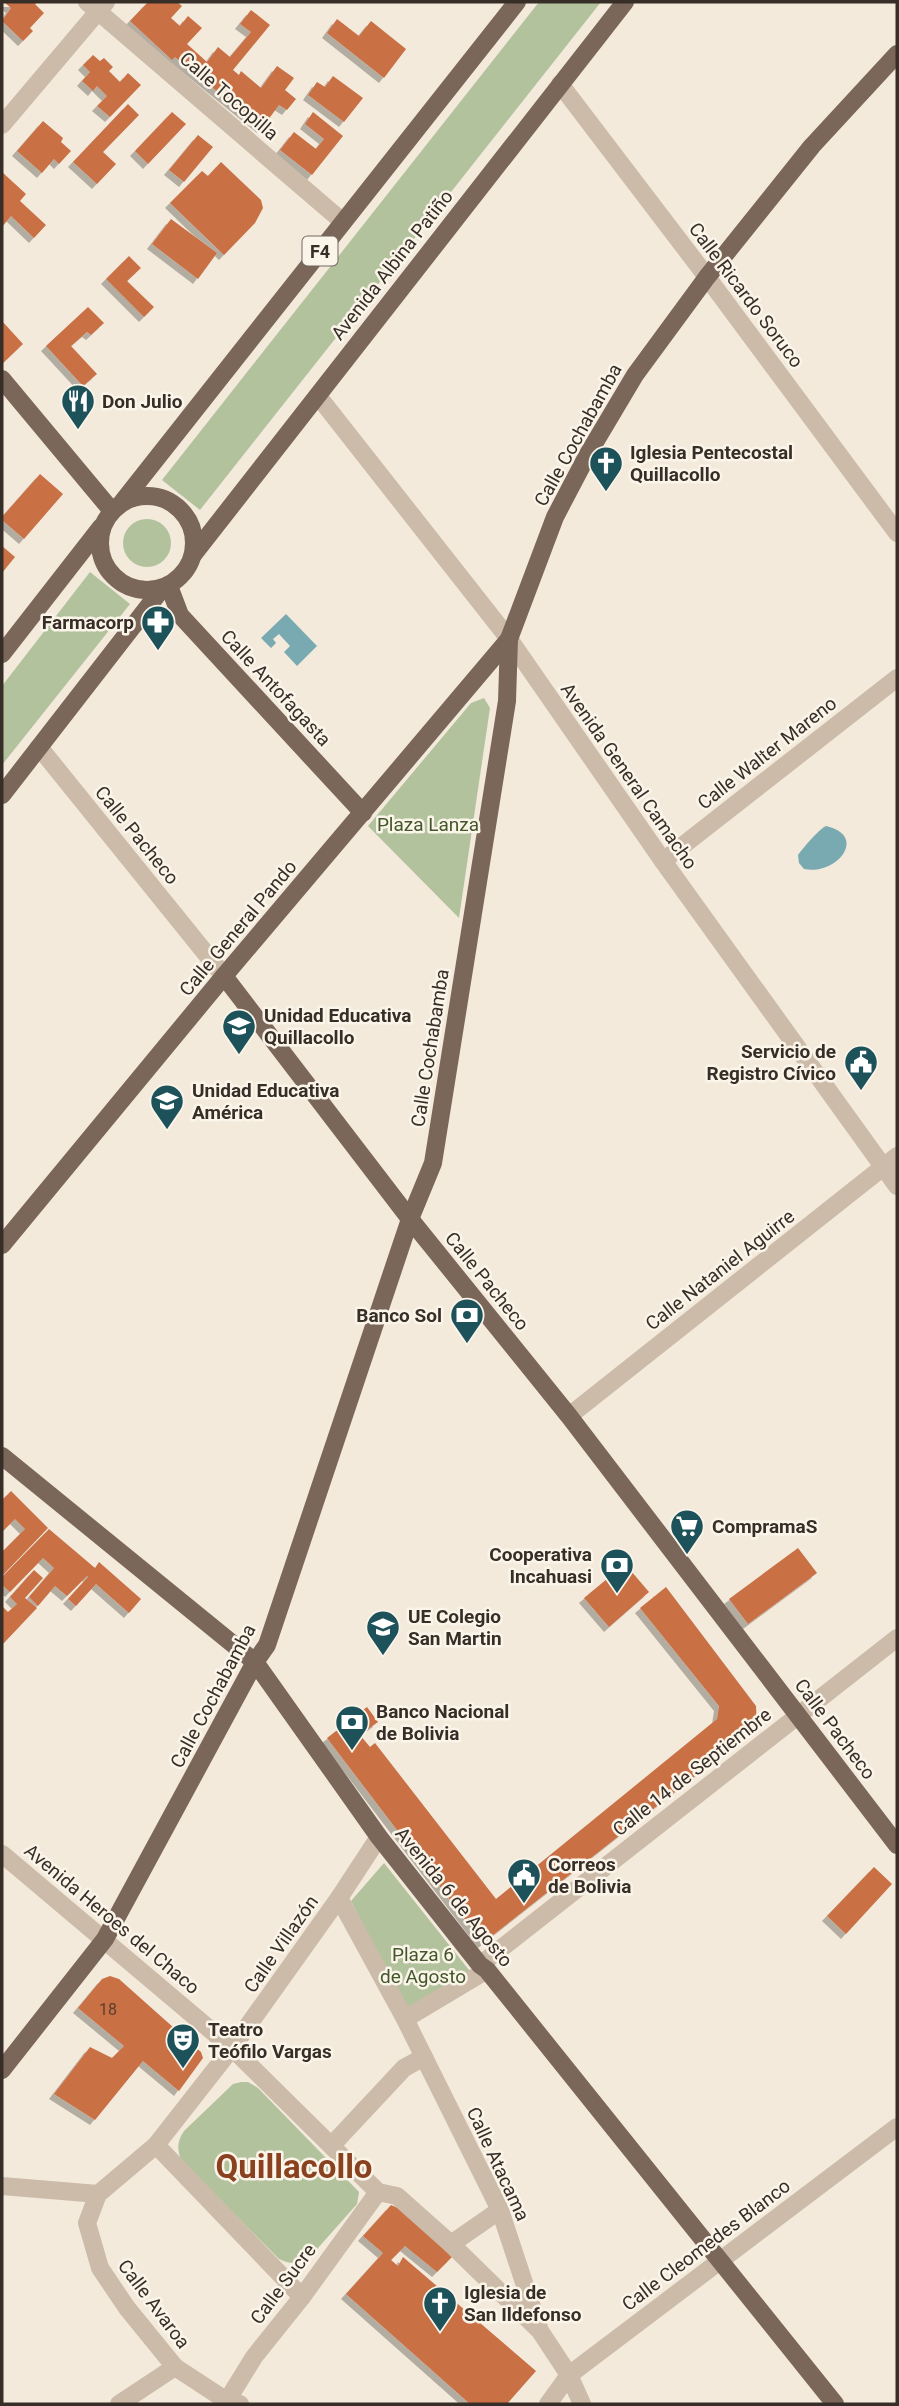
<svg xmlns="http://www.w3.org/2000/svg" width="899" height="2406" viewBox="0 0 899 2406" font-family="Roboto,sans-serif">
<defs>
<filter id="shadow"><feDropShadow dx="-5" dy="5" stdDeviation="0" flood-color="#0004"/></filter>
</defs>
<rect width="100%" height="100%" fill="#f3eadc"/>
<g fill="#b2c29c">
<path d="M539 2H601L200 510 162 480Z"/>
<circle cx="147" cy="543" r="24"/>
<path d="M90 572 130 604 2 765V686Z"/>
<path d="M484 698 490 708 459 918 368 826 471 703Z"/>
<path d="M384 1863 473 1975 409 2013 351 1901Z"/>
<path d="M241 2082H248L258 2088 359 2192 357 2204 310 2257C298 2264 292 2265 279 2259L181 2160C177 2149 177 2141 184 2131L233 2084Z"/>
</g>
<g fill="#7aaab1">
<path d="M286 614 317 646 297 666 284 652 290 646 279 634 273 639 276 643 271 648 261 638Z"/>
<path d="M826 826C869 836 836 876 804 869L799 863 798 855C803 848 819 829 826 826Z"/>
</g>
<g fill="#c96f44" filter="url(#shadow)">
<path d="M4 2H38L35 4 44 13 30 28 33 31 23 41 2 21 11 8Z"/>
<path d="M148 2H177L182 6 171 18 180 26 188 16 202 28 187 44 207 62 218 47 230 57 251 32 240 24 251 10 270 25 233 70 239 75 241 71 261 88 277 66 294 78 285 90 296 99 287 110 279 105 262 128 175 57 172 60 130 21Z"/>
<path d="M337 19 359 36 371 21 406 49 384 78 327 33Z"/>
<path d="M93 55 100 61 104 58 113 67 109 71 120 82 128 73 141 85 110 117 97 106 107 96 97 86 93 91 82 81 90 72 83 65Z"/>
<path d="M333 76 363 98 344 122 308 95 317 82 325 87Z"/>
<path d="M128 104 139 115 103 152 116 164 97 184 73 162Z"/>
<path d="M172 112 186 124 148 164 135 151Z"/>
<path d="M313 112 343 136 312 175 280 150 294 132 316 149 324 139 305 124Z"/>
<path d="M43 121 63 138 61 142 71 151 59 164 54 159 42 173 17 151Z"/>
<path d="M198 135 213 147 184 182 169 170Z"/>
<path d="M221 162 261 200 263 208 255 223 224 255 170 203 202 171 208 176Z"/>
<path d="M2 172 26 194 20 201 46 225 34 238 11 216 2 227Z"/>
<path d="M171 219 217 253 198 279 152 244Z"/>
<path d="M129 256 141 268 127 281 154 307 144 317 106 279Z"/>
<path d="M88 307 104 323 91 335 87 332 71 346 97 374 83 386 46 346Z"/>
<path d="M2 321 23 344 2 364Z"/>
<path d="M40 474 63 494 24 539 2 520V517Z"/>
<path d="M2 546 15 557 2 573Z"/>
<path d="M11 1491 48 1528 2 1576V1552L25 1529 15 1519 2 1532V1500Z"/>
<path d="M49 1529 95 1568 99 1562 141 1599 129 1613 96 1584 76 1606 68 1599 88 1577 87 1576 67 1596 55 1586 38 1606 29 1597 54 1568 43 1558 10 1592 2 1585V1577Z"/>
<path d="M798 1548 817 1573 748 1624 729 1599Z"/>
<path d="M625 1564 649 1592 609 1627 584 1598Z"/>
<path d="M34 1570 43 1578 25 1598 37 1608 2 1645V1606L8 1612 17 1604 10 1597Z"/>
<path d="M666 1587 756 1706 757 1727 483 1943 327 1738 367 1707 378 1722 360 1735 370 1747 375 1743 496 1899 717 1719 719 1706 640 1608Z"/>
<path d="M874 1867 892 1884 846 1934 827 1916Z"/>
<path d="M110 1976 119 1979 201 2052 203 2058 179 2091 143 2061 95 2120 54 2094 90 2047 112 2058 124 2046 78 2008 102 1979Z"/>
<path d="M391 2205 405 2211 452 2257 437 2272 405 2246 391 2260 398 2266 403 2257 536 2371 507 2404H470L346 2294 383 2253 363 2236Z"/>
</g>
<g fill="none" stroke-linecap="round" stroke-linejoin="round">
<g stroke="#cbbba8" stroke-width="18">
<path d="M87 2 343 222"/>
<path d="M560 84 707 277 897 533"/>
<path d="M2 125 106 2"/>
<path d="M318 396 509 639 663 861 897 1186"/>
<path d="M39 747 224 976"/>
<path d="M663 861 897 678"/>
<path d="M569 1416 897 1156"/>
<path d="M2 1854 232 2048 378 2192"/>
<path d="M339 1898 405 2019 500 2210 540 2331 569 2375 582 2404"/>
<path d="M480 1965 897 1638"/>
<path d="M405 2019 487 1970"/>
<path d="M156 2145 302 2297"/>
<path d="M332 2145 404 2068 424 2057"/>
<path d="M2 2186 98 2194"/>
<path d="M378 2192 397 2196 451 2244 538 2329"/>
<path d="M451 2244 500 2210"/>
<path d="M119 2404 175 2367"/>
<path d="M225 2404 254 2357 302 2297 378 2192"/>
<path d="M240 2404 227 2401 175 2367 127 2308 100 2268 87 2223 98 2194 156 2145 232 2048 339 1898 379 1837"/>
<path d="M548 2404 569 2375 897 2127"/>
</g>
<g stroke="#7a6759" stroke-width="18">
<path d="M2 379 112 511"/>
<circle cx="147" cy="543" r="47"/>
<path d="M123 501 517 2"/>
<path d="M193 555 625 2"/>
<path d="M169 586 180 615 363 813"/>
<path d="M2 654 101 527"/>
<path d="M2 795 161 590"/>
<path d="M224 976 410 1219 569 1416 897 1845"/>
<path d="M2 1245 224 976 509 639"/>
<path d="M2 1456 255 1662 379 1837 480 1965 487 1970 835 2404"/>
<path d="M2 2070 105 1939 255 1662 267 1645 410 1219 433 1163 507 701 509 639 555 517 588 454 635 375 707 277 812 146 897 54"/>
</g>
</g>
<defs>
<g id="restaurant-pin" transform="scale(1.75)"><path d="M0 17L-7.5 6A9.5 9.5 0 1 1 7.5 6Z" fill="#1d525b" stroke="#faf4e9"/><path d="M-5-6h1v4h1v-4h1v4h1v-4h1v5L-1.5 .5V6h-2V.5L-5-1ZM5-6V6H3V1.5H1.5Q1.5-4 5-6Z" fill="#fff"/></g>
<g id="church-pin" transform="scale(1.75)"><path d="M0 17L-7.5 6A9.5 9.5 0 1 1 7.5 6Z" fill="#1d525b" stroke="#faf4e9"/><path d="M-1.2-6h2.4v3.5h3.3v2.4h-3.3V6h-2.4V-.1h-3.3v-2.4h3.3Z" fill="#fff"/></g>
<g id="pharmacy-pin" transform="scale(1.75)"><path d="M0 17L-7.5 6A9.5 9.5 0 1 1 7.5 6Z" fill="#1d525b" stroke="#faf4e9"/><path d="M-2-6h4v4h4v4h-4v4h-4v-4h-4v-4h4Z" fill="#fff"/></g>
<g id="school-pin" transform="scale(1.75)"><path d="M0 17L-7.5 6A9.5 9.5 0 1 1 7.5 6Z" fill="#1d525b" stroke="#faf4e9"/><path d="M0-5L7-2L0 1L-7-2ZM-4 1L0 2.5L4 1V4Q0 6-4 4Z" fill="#fff"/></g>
<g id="civic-pin" transform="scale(1.75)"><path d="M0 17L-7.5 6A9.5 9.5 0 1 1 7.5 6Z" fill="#1d525b" stroke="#faf4e9"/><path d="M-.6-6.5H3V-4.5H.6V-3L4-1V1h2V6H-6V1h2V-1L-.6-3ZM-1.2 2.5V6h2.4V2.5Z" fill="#fff"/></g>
<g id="bank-pin" transform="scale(1.75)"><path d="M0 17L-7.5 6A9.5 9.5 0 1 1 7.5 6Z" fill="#1d525b" stroke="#faf4e9"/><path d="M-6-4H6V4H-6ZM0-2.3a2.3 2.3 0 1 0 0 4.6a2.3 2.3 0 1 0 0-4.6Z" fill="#fff"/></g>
<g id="supermarket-pin" transform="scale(1.75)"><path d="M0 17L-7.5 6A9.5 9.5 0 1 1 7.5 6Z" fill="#1d525b" stroke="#faf4e9"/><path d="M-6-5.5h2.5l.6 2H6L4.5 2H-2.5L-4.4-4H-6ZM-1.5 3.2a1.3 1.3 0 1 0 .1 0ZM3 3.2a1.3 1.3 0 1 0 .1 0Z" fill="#fff"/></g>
<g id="theatre-pin" transform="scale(1.75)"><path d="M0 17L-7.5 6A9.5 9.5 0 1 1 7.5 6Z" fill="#1d525b" stroke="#faf4e9"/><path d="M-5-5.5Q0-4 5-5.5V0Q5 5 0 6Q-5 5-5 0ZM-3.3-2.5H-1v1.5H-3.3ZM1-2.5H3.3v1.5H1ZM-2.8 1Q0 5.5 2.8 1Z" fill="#fff"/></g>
</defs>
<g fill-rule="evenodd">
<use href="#restaurant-pin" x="78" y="401"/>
<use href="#church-pin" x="606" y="463"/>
<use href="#pharmacy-pin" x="158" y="622"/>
<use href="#school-pin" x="239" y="1026"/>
<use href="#civic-pin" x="861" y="1062"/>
<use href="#school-pin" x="167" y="1101"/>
<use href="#bank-pin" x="467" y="1315"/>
<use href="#supermarket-pin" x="687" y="1526"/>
<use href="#bank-pin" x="617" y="1565"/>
<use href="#school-pin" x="383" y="1627"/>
<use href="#bank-pin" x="352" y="1722"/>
<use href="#civic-pin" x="524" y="1875"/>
<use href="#theatre-pin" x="183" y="2040"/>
<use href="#church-pin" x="440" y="2303"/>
</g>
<g text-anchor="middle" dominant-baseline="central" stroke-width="5" stroke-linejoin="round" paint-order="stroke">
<g font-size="16" fill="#5c3e2f">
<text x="108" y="2009">18</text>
</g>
<rect fill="#faf4e9" stroke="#726962" stroke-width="2" x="302.5" y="236.5" width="35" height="29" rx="5"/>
<g font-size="18" font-weight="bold" fill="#382e28">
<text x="320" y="251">F4</text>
</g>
<g font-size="19" fill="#382e28" stroke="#faf4e9">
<text transform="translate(229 96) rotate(41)">Calle Tocopilla</text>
<text transform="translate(392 265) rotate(-52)">Avenida Albina Patiño</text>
<text transform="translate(746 295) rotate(53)">Calle Ricardo Soruco</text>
<text transform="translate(578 435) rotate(-61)">Calle Cochabamba</text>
<text transform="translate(276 688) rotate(47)">Calle Antofagasta</text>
<text transform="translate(767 753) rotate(-38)">Calle Walter Mareno</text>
<text transform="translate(629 776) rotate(55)">Avenida General Camacho</text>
<text transform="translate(137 835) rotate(51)">Calle Pacheco</text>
<text transform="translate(238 928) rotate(-50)">Calle General Pando</text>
<text transform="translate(430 1048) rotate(-81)">Calle Cochabamba</text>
<text transform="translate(720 1270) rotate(-38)">Calle Nataniel Aguirre</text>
<text transform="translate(487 1281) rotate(51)">Calle Pacheco</text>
<text transform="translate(213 1696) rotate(-62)">Calle Cochabamba</text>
<text transform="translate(835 1729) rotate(53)">Calle Pacheco</text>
<text transform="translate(692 1772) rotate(-38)">Calle 14 de Septiembre</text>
<text transform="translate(454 1897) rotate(51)">Avenida 6 de Agosto</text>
<text transform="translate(112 1919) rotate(40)">Avenida Heroes del Chaco</text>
<text transform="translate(281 1944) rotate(-55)">Calle Villazón</text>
<text transform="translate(498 2164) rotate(65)">Calle Atacama</text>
<text transform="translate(706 2245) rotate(-37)">Calle Cleomedes Blanco</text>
<text transform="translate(283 2284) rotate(-53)">Calle Sucre</text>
<text transform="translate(154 2304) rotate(53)">Calle Avaroa</text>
</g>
<g font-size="19" font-weight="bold" fill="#382e28" stroke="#faf4e9" text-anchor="start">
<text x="102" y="401">Don Julio</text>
<text x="630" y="452">Iglesia Pentecostal<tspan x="630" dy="22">Quillacollo</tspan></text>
<text x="134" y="622" text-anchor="end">Farmacorp</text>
<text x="264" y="1015">Unidad Educativa<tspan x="264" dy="22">Quillacollo</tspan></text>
<text x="836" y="1051" text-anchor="end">Servicio de<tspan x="836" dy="22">Registro Cívico</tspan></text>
<text x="192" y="1090">Unidad Educativa<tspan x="192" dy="22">América</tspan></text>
<text x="442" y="1315" text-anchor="end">Banco Sol</text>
<text x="712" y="1526">CompramaS</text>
<text x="592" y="1554" text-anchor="end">Cooperativa<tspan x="592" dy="22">Incahuasi</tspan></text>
<text x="408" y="1616">UE Colegio<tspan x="408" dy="22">San Martin</tspan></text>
<text x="376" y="1711">Banco Nacional<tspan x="376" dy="22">de Bolivia</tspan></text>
<text x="548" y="1864">Correos<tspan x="548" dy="22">de Bolivia</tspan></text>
<text x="208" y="2029">Teatro<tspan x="208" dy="22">Teófilo Vargas</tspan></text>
<text x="464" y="2292">Iglesia de<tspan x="464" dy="22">San Ildefonso</tspan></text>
</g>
<g font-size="19" fill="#43572b" stroke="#faf4e9">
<text x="428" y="824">Plaza Lanza</text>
<text x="423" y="1954">Plaza 6<tspan x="423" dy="22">de Agosto</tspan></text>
</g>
<g font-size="33" font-weight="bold" fill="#89411f" stroke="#faf4e9">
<text x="294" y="2166">Quillacollo</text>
</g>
</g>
<rect width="899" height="2406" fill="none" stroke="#382e28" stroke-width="7"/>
</svg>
